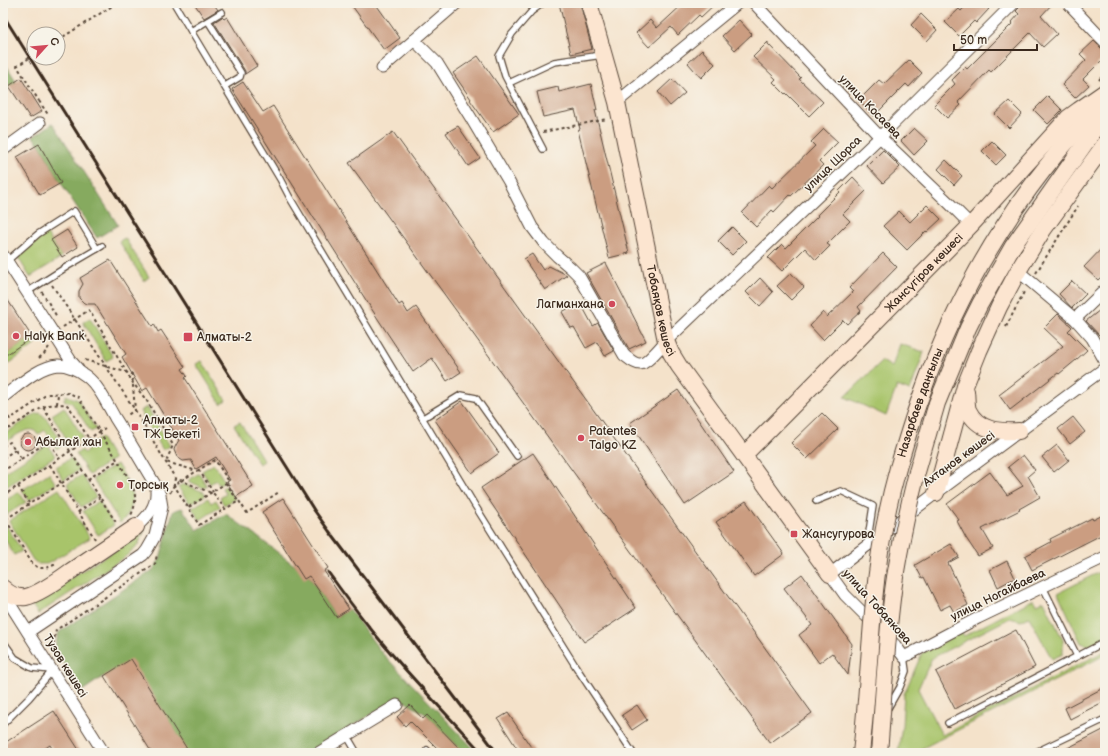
<svg xmlns="http://www.w3.org/2000/svg" width="1108" height="756" viewBox="0 0 1108 756" font-family="'Balsamiq Sans',sans-serif">
<rect width="100%" height="100%" fill="#f7f3e8"/>
<filter id="ink" filterUnits="userSpaceOnUse"><feTurbulence type="fractalNoise" baseFrequency=".025" numOctaves="2"/><feDisplacementMap in="SourceGraphic" scale="8" xChannelSelector="R" yChannelSelector="G"/><feConvolveMatrix kernelMatrix="1 2 1 2 8 2 1 2 1" color-interpolation-filters="sRGB"/></filter>
<filter id="wash" filterUnits="userSpaceOnUse"><feTurbulence type="fractalNoise" baseFrequency=".012" numOctaves="4" result="noise"/><feDisplacementMap in="SourceGraphic" scale="16" xChannelSelector="R" yChannelSelector="G"/><feGaussianBlur stdDeviation="0.9" result="paint"/><feColorMatrix in="noise" values="0 0 0 0 0 0 0 0 0 0 0 0 0 0 0 0 0 1.4 0 .05"/><feComposite in="paint" operator="in"/></filter>
<g filter="url(#wash)">
<rect width="100%" height="100%" fill="#f4e2ca"/>
<g fill="#a8c46a" stroke="#727744">
<path d="M44 230 62 257 30 277 16 254Z"/>
<path d="M125 238 149 277 144 281 119 241Z"/>
<path d="M90 318 113 357 106 361 83 322Z"/>
<path d="M32 337 36 344 3 368V357Z"/>
<path d="M900 344 924 352 910 391 897 386 886 416 845 397 882 361 892 367Z"/>
<path d="M202 361 226 400 221 404 196 364Z"/>
<path d="M66 395 78 400 96 429 91 432 72 403 64 400Z"/>
<path d="M64 407 83 437 70 445 52 415Z"/>
<path d="M147 407 170 446 163 450 140 411Z"/>
<path d="M40 413C47 417 61 438 60 446L57 449 45 430 38 435 34 430C23 428 12 439 3 444V435L35 414Z"/>
<path d="M240 422 264 461 259 464 234 425Z"/>
<path d="M101 438 114 459 89 475 76 454 82 450 84 453 88 451 87 447Z"/>
<path d="M48 444 55 456 3 489V473Z"/>
<path d="M71 458 79 470 63 480 56 467Z"/>
<path d="M117 464C129 484 143 503 120 523L93 479Z"/>
<path d="M214 464 225 482 219 485 216 480 210 484 202 471Z"/>
<path d="M49 473 56 484 29 500 22 490Z"/>
<path d="M199 473 207 486 204 488 188 481Z"/>
<path d="M82 475 96 497 81 507 67 484Z"/>
<path d="M183 484 204 492 206 495 190 504 178 487Z"/>
<path d="M226 486 235 499 224 505 220 498 226 494 222 488Z"/>
<path d="M59 489 90 538 47 564H38L33 560 9 521Z"/>
<path d="M19 492 26 502 6 515 3 510V502Z"/>
<path d="M208 498 211 503 216 500 220 507 200 520 192 508Z"/>
<path d="M99 501 114 525 98 535 83 511Z"/>
<path d="M3 520 22 551 14 555 3 536Z"/>
<path d="M144 532 138 545 125 557 38 614 31 603Z"/>
<path d="M1105 569V638L1090 646 1081 643 1058 593Z"/>
<path d="M1034 599 1037 604 1044 601 1063 640V654L1052 659 1029 617 1021 621 1010 618 932 658 918 689 942 735 1105 651V655L913 753H898L902 726 904 694 922 653 961 632 964 636Z"/>
</g>
<g fill="#86aa5e" stroke="#606a3e">
<path d="M3 60 16 81 10 87 3 78Z"/>
<path d="M53 123 118 225 97 238 61 183 39 144 33 137Z"/>
<path d="M182 508 197 530 226 514 254 534 285 558 309 576 336 617 349 609 382 653 478 753H464L427 715 399 698 307 753H180L104 676 82 691 54 649 59 632 153 570 160 559 173 511Z"/>
</g>
<g id="blocks">
<g fill="#cb9d81">
<path d="M194 3H213L218 10 204 18Z"/>
<path d="M350 3H375L400 38 384 50Z"/>
<path d="M559 3H580L592 49 571 54Z"/>
<path d="M684 3H716L701 17 699 15 678 35 671 27 649 47 636 33 650 20 657 28Z"/>
<path d="M968 3H992L987 8 989 9 976 23 974 21 959 36 945 22 959 9 961 11Z"/>
<path d="M1021 3H1053L1041 16 1057 34 1043 47 1030 33 991 72 989 70 958 102 961 105 947 118 934 105 955 84 952 80 965 67 967 69 1013 23 1012 22 1019 14 1016 11 1019 8Z"/>
<path d="M921 14 937 30 927 41 911 25Z"/>
<path d="M222 17 224 19 227 17 257 66 245 74V71L214 22Z"/>
<path d="M739 20 752 34 735 50 722 36Z"/>
<path d="M1094 41 1105 52V57L1083 79 1089 85 1075 98 1062 85 1086 60 1080 54Z"/>
<path d="M768 42V44L801 78 799 79 823 102 809 116 786 93 785 94 773 82 776 79 753 57Z"/>
<path d="M702 50 715 64 701 78 688 63Z"/>
<path d="M478 56 519 114 493 132 470 100 471 99 453 73Z"/>
<path d="M909 60 922 73 909 87 906 84 874 116 859 100 879 80 884 84Z"/>
<path d="M21 78 42 111 30 118 9 86Z"/>
<path d="M672 79 685 93 670 106 658 92Z"/>
<path d="M243 82 263 112 273 106 399 305 402 303 408 313 416 307 461 372 447 381 432 358 413 372 378 319 232 89Z"/>
<path d="M591 84 597 110H595L629 253 609 258 578 130 580 129 575 110 543 117 537 92 558 87 559 92Z"/>
<path d="M1048 96 1062 110 1048 124 1034 110Z"/>
<path d="M1009 101 1022 114 1009 128 995 114Z"/>
<path d="M458 126 480 158 468 166 446 133Z"/>
<path d="M914 128 928 141 914 155 901 141Z"/>
<path d="M824 129 838 142 819 161 823 165 791 196 790 195 774 212 772 210 756 227 742 213 769 185 772 188 815 146 811 142Z"/>
<path d="M393 132 812 713 770 743 349 163Z"/>
<path d="M992 141 1006 155 996 165 982 151Z"/>
<path d="M39 144 61 183 40 195 17 157Z"/>
<path d="M883 150 900 167 883 183 867 166Z"/>
<path d="M946 160 962 176 954 185 938 169Z"/>
<path d="M853 177 866 191 843 214 850 221 827 244 830 246 816 260 805 248 782 271 768 258 782 244 786 248 818 216 817 215 840 192 839 191Z"/>
<path d="M927 205 941 219 927 232 926 231 907 250 883 226 899 211 910 222Z"/>
<path d="M732 227 746 241 732 255 718 241Z"/>
<path d="M67 230 78 247 62 257 51 240Z"/>
<path d="M1105 245V273L1098 280 1084 267Z"/>
<path d="M883 253 897 267 858 307 861 311 847 324 843 320 823 340 810 326 823 312 827 317 853 292 849 288Z"/>
<path d="M532 254 543 270 549 266 567 275 545 290 524 259Z"/>
<path d="M110 260 152 326 154 324 158 332 161 330 185 367 182 369 187 376 185 378 253 486 236 497 227 482 230 480 216 457 196 469 191 460 183 461 177 457 174 450 175 447 179 440 147 388 142 391 122 357 126 354 95 304H88L84 303 79 298V291L83 284 80 278Z"/>
<path d="M606 263 646 341 629 349 586 273Z"/>
<path d="M791 273 804 287 791 300 777 286Z"/>
<path d="M760 278 773 292 760 306 746 292Z"/>
<path d="M1072 281 1086 294 1072 308 1059 294Z"/>
<path d="M3 293 32 337 3 357Z"/>
<path d="M580 302 593 326 598 323 614 351 605 356 597 342 586 348 574 327 571 328 562 312Z"/>
<path d="M1100 310 1105 317V330L1099 335 1086 321Z"/>
<path d="M1058 314 1072 327 1068 331 1087 350 1076 360 1059 374 1058 373 1010 410 999 395 1063 346 1044 328Z"/>
<path d="M678 390 734 472 685 505 630 423Z"/>
<path d="M462 401 499 453 472 473 435 420Z"/>
<path d="M822 413 838 429 807 459 791 443Z"/>
<path d="M1073 417 1085 432 1070 444 1058 429Z"/>
<circle cx="28" cy="442" r="8"/>
<path d="M1057 445 1069 460 1054 472 1042 457Z"/>
<path d="M533 453 636 608 584 642 481 488Z"/>
<path d="M1023 455 1035 470 1028 476 1040 497 1019 509 1020 510 982 529 993 548 978 556 966 538 957 521 959 520 947 504 990 472 1007 495 1023 486 1008 467Z"/>
<path d="M283 498 328 568 324 571 349 609 336 617 309 576 304 579 262 512Z"/>
<path d="M746 501 784 554 754 576 716 522Z"/>
<path d="M1105 514V533L1032 570 1025 556 1051 542 1050 539 1092 518 1093 520Z"/>
<path d="M951 544 959 557 948 563 968 605 954 612 950 605 940 610 924 577 922 578 915 565Z"/>
<path d="M1007 561 1015 578 998 587 990 570Z"/>
<path d="M802 574 852 644 848 675 832 653 819 663 799 635 812 625 784 588Z"/>
<path d="M1016 630 1035 667 955 709 936 672Z"/>
<path d="M131 659 187 749 180 753H152L104 676Z"/>
<path d="M1105 687V701L1070 719 1065 708Z"/>
<path d="M410 705 423 719 427 715 464 753H442L410 721 405 726 397 717Z"/>
<path d="M637 705 647 720 632 730 622 715Z"/>
<path d="M54 711 81 753H55L50 745 38 753H3V744Z"/>
<path d="M508 713 535 753H520L498 719Z"/>
<path d="M1105 729V753H1058Z"/>
</g>
</g>
</g>
<g filter="url(#ink)">
<use href="#blocks" fill-opacity="0" stroke="#574638" stroke-width="1"/>
<g fill="none" stroke-linecap="round" stroke-linejoin="round">
<g stroke="#574638" stroke-width="8">
<g id="lane">
<path d="M174 3 280 179 290 198 474 504 576 667 633 753"/>
<path d="M543 3 532 11 512 34 499 56 505 76 543 149"/>
<path d="M208 21 241 73 240 77 225 86"/>
<path d="M191 31 222 12"/>
<path d="M509 83 554 62 602 55"/>
<path d="M7 261 38 234 74 211 97 249"/>
<path d="M27 292 68 266 102 246"/>
<path d="M423 418 461 395 476 398 517 456"/>
<path d="M816 501 841 491 873 506 867 545"/>
<path d="M1043 587 1077 656"/>
<path d="M3 641 15 658 32 668 51 670"/>
<path d="M888 708 900 687 906 671 904 657"/>
<path d="M948 723 1105 642"/>
<path d="M3 724 29 698 52 671"/>
<path d="M347 736 357 753"/>
<path d="M427 750 430 753"/>
<path d="M1034 753 1105 719"/>
</g>
</g>
<g stroke="#574638" stroke-width="13">
<g id="street">
<path d="M754 3 880 137 950 204 971 225"/>
<path d="M1068 3 1105 42"/>
<path d="M414 40 437 63 471 118 509 182 532 227 544 243 557 256 571 268 579 276 624 355C628 358 634 364 640 364 647 364 661 346 666 341L880 137 1014 3"/>
<path d="M382 68 457 3"/>
<path d="M617 102 738 3"/>
<path d="M3 150 40 123"/>
<path d="M3 255 52 331 71 361 78 369"/>
<path d="M1018 271 1075 319 1092 338 1105 361"/>
<path d="M1075 319 1105 290"/>
<path d="M1105 368 936 493 830 574 845 595 895 645 904 657 978 618 1105 557"/>
<path d="M3 397C18 386 39 366 58 365 68 365 78 370 86 376 99 386 107 404 115 418 129 440 142 463 156 486L160 495 162 507 155 536 147 550 143 555 28 632"/>
<path d="M136 527C147 517 157 507 156 491"/>
<path d="M3 593 104 753"/>
<path d="M318 753 397 705"/>
</g>
</g>
<g stroke="#574638" stroke-width="18">
<g id="secondary">
<path id="s1" d="M589 3 617 102 666 341 671 353 679 366 830 574"/>
<path d="M966 391C967 397 966 404 968 410 978 431 999 432 1019 431"/>
<path id="s2" d="M744 455 971 225 1068 118 1079 110 1105 92"/>
<path id="s3" d="M898 468C905 444 912 420 921 396 952 308 998 225 1057 153 1072 135 1089 118 1105 102"/>
<path d="M917 472 937 403 968 328 980 304 1013 246 1105 115"/>
<path d="M936 493 965 386 979 351 999 307 1018 271 1043 230 1105 144"/>
<path d="M3 588C9 594 17 598 26 597 39 594 60 579 71 571 93 556 114 542 136 527"/>
</g>
</g>
<g stroke="#574638" stroke-width="2" stroke-dasharray="3 3" stroke-linecap="butt">
<path d="M58 40 117 3"/>
<path d="M1099 80 1105 73"/>
<path d="M39 101 49 116"/>
<path d="M543 132 607 119"/>
<path d="M1036 273 1078 206"/>
<path d="M52 285 135 410 175 478 214 494 225 509 239 501 247 513 279 492"/>
<path d="M42 292 57 317"/>
<path d="M63 327 89 310 133 383 147 401 173 445 166 462 197 471"/>
<path d="M1006 327 1025 290"/>
<path d="M39 358 44 354 49 347"/>
<path d="M85 360 132 374 135 410 126 416"/>
<path d="M57 404 58 394"/>
<path d="M43 407 49 405 66 404 70 408 89 439"/>
<path d="M8 417 10 419 46 395 49 394 69 393 78 397 131 482C136 494 137 503 131 515"/>
<path d="M3 432 43 407 70 451 117 524"/>
<path d="M3 446 10 442 21 459 3 471"/>
<path d="M3 458 15 450"/>
<path d="M21 459 49 441 59 458"/>
<path d="M50 465 95 539"/>
<path d="M199 470 213 492"/>
<path d="M175 478 174 485 199 525 225 509"/>
<path d="M88 479 118 460"/>
<path d="M18 486 29 503"/>
<path d="M170 493 174 485 215 460 228 480 226 483 238 501"/>
<path d="M3 496 105 428"/>
<path d="M189 507 226 483"/>
<path d="M78 512 100 497"/>
<path d="M3 515 30 560C37 571 45 569 56 564"/>
<path d="M6 519 82 470"/>
<path d="M52 650 56 630 155 564 157 555"/>
</g>
<use href="#lane" stroke="#fff" stroke-width="5.5"/>
<use href="#street" stroke="#fff" stroke-width="11"/>
<use href="#secondary" stroke="#fce5d0" stroke-width="16"/>
<g stroke="#3b2a1e" stroke-width="3">
<path d="M3 15 314 510 329 531 497 753"/>
<path d="M328 572C343 593 358 613 374 633 408 675 446 713 482 753"/>
</g>
<g stroke="#574638" stroke-width="18" stroke-linecap="butt">
<g id="secondary-bridge">
<path d="M861 753C867 702 869 651 874 601 878 556 886 511 898 468"/>
<path d="M879 753C884 694 886 635 895 577 901 542 908 507 917 472"/>
</g>
</g>
<path stroke="#574638" stroke-width="2" stroke-dasharray="3 3" stroke-linecap="butt" d="M34 55 17 66 39 101"/>
<use href="#secondary-bridge" stroke="#fce5d0" stroke-width="16"/>
</g>
</g>
<g fill="#d1495b" stroke="#f7f3e8" stroke-width="1.5">
<circle cx="612" cy="304" r="4"/>
<circle cx="16" cy="336" r="4"/>
<rect x="183" y="332" width="10" height="10" rx="2"/>
<rect x="131" y="423" width="8" height="8" rx="2"/>
<circle cx="581" cy="438" r="4"/>
<circle cx="28" cy="442" r="4"/>
<circle cx="120" cy="485" r="4"/>
<rect x="790" y="530" width="8" height="8" rx="2"/>
</g>
<g text-anchor="middle" dominant-baseline="central" stroke-width="3" stroke-linejoin="round" paint-order="stroke">
<g font-size="12" fill="#3b2a1e" stroke="#f7f3e8">
<text transform="translate(870 107) rotate(46)">улица Косаева</text>
<text transform="translate(833 164) rotate(-44)">улица Щорса</text>
<text stroke="none"><textPath href="#s2" startOffset="256">Жансүгіров көшесі</textPath></text>
<text stroke="none"><textPath href="#s1" startOffset="316">Тобаяқов көшесі</textPath></text>
<text stroke="none"><textPath href="#s3" startOffset="69">Назарбаев даңғылы</textPath></text>
<text transform="translate(959 459) rotate(-36)">Ахтанов көшесі</text>
<text transform="translate(998 595) rotate(-26)">улица Ногайбаева</text>
<text transform="translate(877 607) rotate(48)">улица Тобаякова</text>
<text transform="translate(65 666) rotate(58)">Тузов көшесі</text>
</g>
<g font-size="12" fill="#3b2a1e" stroke="#f7f3e8" text-anchor="start">
<text x="604" y="304" text-anchor="end">Лагманхана</text>
<text x="24" y="336">Halyk Bank</text>
<text x="197" y="337">Алматы-2</text>
<text x="143" y="420">Алматы-2<tspan x="143" dy="14">ТЖ Бекеті</tspan></text>
<text x="589" y="431">Patentes<tspan x="589" dy="14">Talgo KZ</tspan></text>
<text x="36" y="442">Абылай хан</text>
<text x="128" y="485">Торсық</text>
<text x="802" y="534">Жансугурова</text>
</g>
</g>
<rect width="1108" height="756" fill="none" stroke="#f7f3e8" stroke-width="16"/>
<g transform="translate(46 46) rotate(63)"><circle r="19" fill="#f7f3e8" stroke="#aca397"/>
<path d="M0-3L7 15L0 10L-7 15Z" fill="#d1495b"/>
<text y="-6" font-size="11" font-weight="bold" text-anchor="middle" fill="#3b2a1e">С</text>
</g>
<path d="M954 44v6h83v-6" fill="none" stroke="#3b2a1e" stroke-width="2"/>
<text x="960" y="44" font-size="12" fill="#3b2a1e" stroke="#f7f3e8" stroke-width="3" paint-order="stroke">50 m</text>
</svg>
